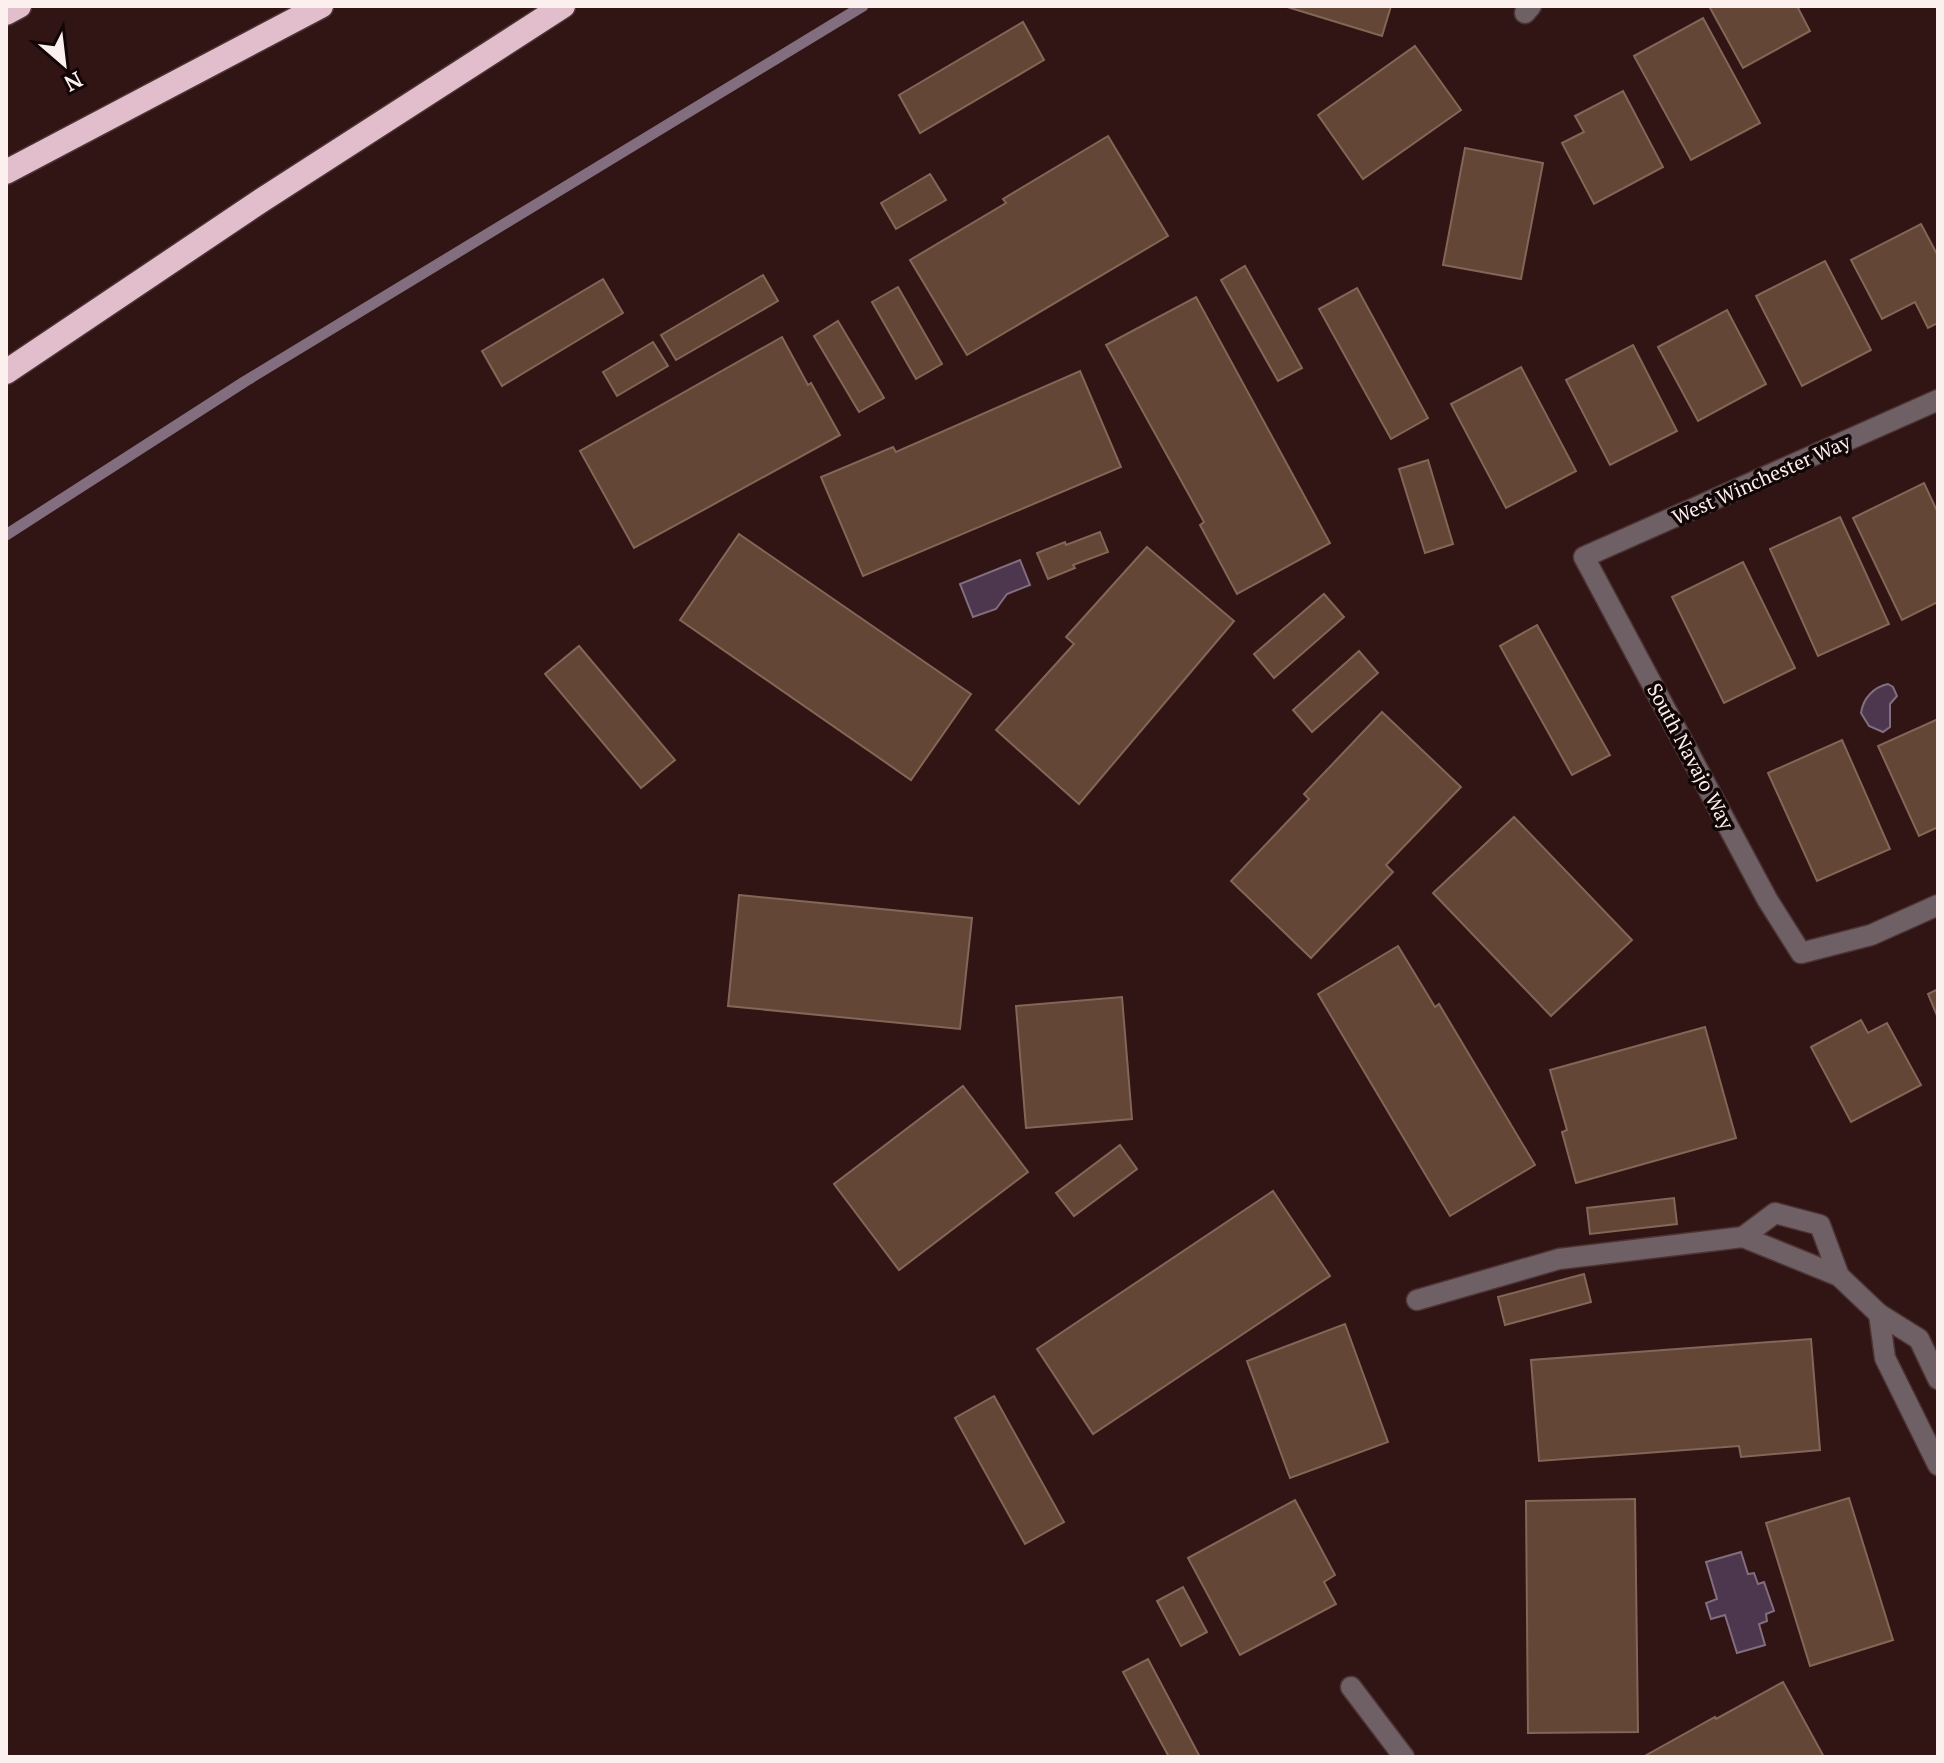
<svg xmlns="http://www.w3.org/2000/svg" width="1944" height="1763" viewBox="0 0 1944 1763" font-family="'PT Serif',serif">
<rect width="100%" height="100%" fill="#311515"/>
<g fill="#4d374f" stroke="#826e7f" stroke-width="2">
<path d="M1020 560 1030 585 1007 594 996 609 973 617 960 584Z"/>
<path d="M1888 684 1893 687 1897 696 1890 704V727L1883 732 1869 726 1861 713C1863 698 1874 687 1888 684Z"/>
<path d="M1741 1552 1748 1574 1754 1573 1758 1584 1764 1582 1774 1611 1766 1614 1767 1621 1759 1624 1765 1645 1737 1653 1725 1615 1711 1619 1706 1603 1717 1599 1706 1562Z"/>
</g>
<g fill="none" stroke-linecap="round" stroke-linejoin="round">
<path stroke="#826e7f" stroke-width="11" d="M6 535 244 382 863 6"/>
</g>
<g fill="#634636" stroke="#846656" stroke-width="2">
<path d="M1284 6H1391L1382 36Z"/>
<path d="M1709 6H1797L1810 31 1743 68Z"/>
<path d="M1703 18 1760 123 1691 160 1634 56Z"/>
<path d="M1023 22 1044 60 920 133 899 95Z"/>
<path d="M1415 46 1461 110 1363 179 1318 115Z"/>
<path d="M1623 91 1663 167 1594 204 1562 143 1584 132 1575 116Z"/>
<path d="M1108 136 1168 236 967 355 910 260 1006 203 1003 199Z"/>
<path d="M1465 148 1543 163 1521 279 1443 265Z"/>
<path d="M930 174 946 200 896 229 881 203Z"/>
<path d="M1921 224 1938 256V323L1928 328 1915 302 1882 319 1851 260Z"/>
<path d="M1825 261 1871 350 1802 386 1756 296Z"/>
<path d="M1245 266 1302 368 1278 381 1221 280Z"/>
<path d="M763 275 778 301 676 360 661 335Z"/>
<path d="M603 279 623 313 502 386 482 351Z"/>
<path d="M898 287 942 364 916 379 872 302Z"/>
<path d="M1357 288 1428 418 1391 439 1319 309Z"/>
<path d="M1196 297 1330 543 1237 594 1200 525 1204 522 1106 345Z"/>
<path d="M1727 310 1766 384 1698 421 1658 347Z"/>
<path d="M838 321 884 398 859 412 814 336Z"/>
<path d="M782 337 808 385 811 383 840 435 634 548 580 451Z"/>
<path d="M653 342 668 366 617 396 603 372Z"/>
<path d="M1633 345 1677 431 1610 465 1566 380Z"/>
<path d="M1521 367 1576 471 1506 508 1451 404Z"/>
<path d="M1080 371 1121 467 863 576 821 477 893 447 896 452Z"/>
<path d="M1428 460 1453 544 1425 553 1399 469Z"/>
<path d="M1924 483 1938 513V602L1902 620 1853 518Z"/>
<path d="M1840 517 1889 624 1818 656 1770 549Z"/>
<path d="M1100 532 1108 552 1073 565 1075 568 1048 579 1037 553 1065 542 1066 545Z"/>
<path d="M739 534 971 694 911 780 680 620Z"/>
<path d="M1147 547 1234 621 1079 804 996 730 1074 644 1066 637Z"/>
<path d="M1743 562 1795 668 1724 703 1672 597Z"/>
<path d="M1324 594 1344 617 1274 678 1254 654Z"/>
<path d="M1537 625 1610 755 1572 775 1500 646Z"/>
<path d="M579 646 675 760 641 788 545 674Z"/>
<path d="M1359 651 1378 673 1312 732 1293 710Z"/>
<path d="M1382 712 1461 787 1386 865 1393 872 1311 958 1231 881 1309 799 1304 794Z"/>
<path d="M1938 719V827L1919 836 1878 746Z"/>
<path d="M1842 740 1890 849 1817 881 1768 773Z"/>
<path d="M1514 817 1632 940 1551 1016 1433 893Z"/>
<path d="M739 895 972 918 960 1029 728 1006Z"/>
<path d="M1398 946 1435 1007 1439 1004 1535 1165 1450 1216 1318 994Z"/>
<path d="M1938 989V1018L1928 994Z"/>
<path d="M1122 997 1132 1119 1026 1128 1016 1006Z"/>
<path d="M1861 1020 1868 1033 1887 1023 1921 1085 1851 1122 1811 1047Z"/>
<path d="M1705 1027 1736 1138 1576 1183 1562 1132 1567 1130 1550 1070Z"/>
<path d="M963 1086 1028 1172 899 1270 834 1184Z"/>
<path d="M1120 1145 1137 1169 1074 1216 1056 1193Z"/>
<path d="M1273 1191 1330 1276 1093 1434 1037 1349Z"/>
<path d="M1674 1198 1677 1224 1590 1234 1587 1208Z"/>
<path d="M1584 1274 1591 1302 1505 1325 1498 1297Z"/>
<path d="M1345 1324 1388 1442 1290 1478 1247 1361Z"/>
<path d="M1811 1339 1820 1450 1741 1457 1739 1446 1539 1461 1531 1360Z"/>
<path d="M994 1396 1064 1522 1025 1544 955 1418Z"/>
<path d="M1849 1498 1893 1640 1810 1666 1766 1523Z"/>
<path d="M1635 1499 1638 1732 1528 1733 1526 1501Z"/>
<path d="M1295 1500 1335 1575 1324 1582 1336 1604 1240 1655 1188 1558Z"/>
<path d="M1183 1587 1207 1632 1181 1646 1157 1601Z"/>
<path d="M1148 1659 1200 1757H1169L1123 1672Z"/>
<path d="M1783 1682 1824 1757H1643L1715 1717 1716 1719Z"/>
</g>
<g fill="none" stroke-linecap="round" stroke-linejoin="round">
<g stroke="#4d3434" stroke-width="23">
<g id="minor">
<path d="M1525 13 1531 6"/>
<path d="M1938 400 1584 557 1767 899 1801 953 1871 935 1938 905"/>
<path d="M1743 1237 1775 1213 1820 1225 1839 1276"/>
<path d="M1417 1300 1559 1259 1743 1237 1839 1276 1879 1314 1919 1339 1938 1379"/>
<path d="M1879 1314 1885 1358 1938 1465"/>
<path d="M1351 1687 1404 1757"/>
</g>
</g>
<g stroke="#4d3434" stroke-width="27">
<g id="highway">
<path d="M6 13 19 6"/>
<path d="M6 172 321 6"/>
<path d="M6 372 262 200 563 6"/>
</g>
</g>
<use href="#minor" stroke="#6f6066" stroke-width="20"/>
<use href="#highway" stroke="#e2becc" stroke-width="24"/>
</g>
<g text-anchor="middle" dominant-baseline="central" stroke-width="7" stroke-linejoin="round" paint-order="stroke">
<g font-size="20" fill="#fcf0ef" stroke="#110505">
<text transform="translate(1761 479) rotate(-24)">West Winchester Way</text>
<text transform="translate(1691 756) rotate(62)">South Navajo Way</text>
</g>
</g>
<rect width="1944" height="1763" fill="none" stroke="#fcf0ef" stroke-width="16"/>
<g transform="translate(64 64) rotate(152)" stroke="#110505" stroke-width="6" paint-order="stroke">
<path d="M0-6L14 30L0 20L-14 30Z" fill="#fcf0ef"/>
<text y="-12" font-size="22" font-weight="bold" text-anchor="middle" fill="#fcf0ef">N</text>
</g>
</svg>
